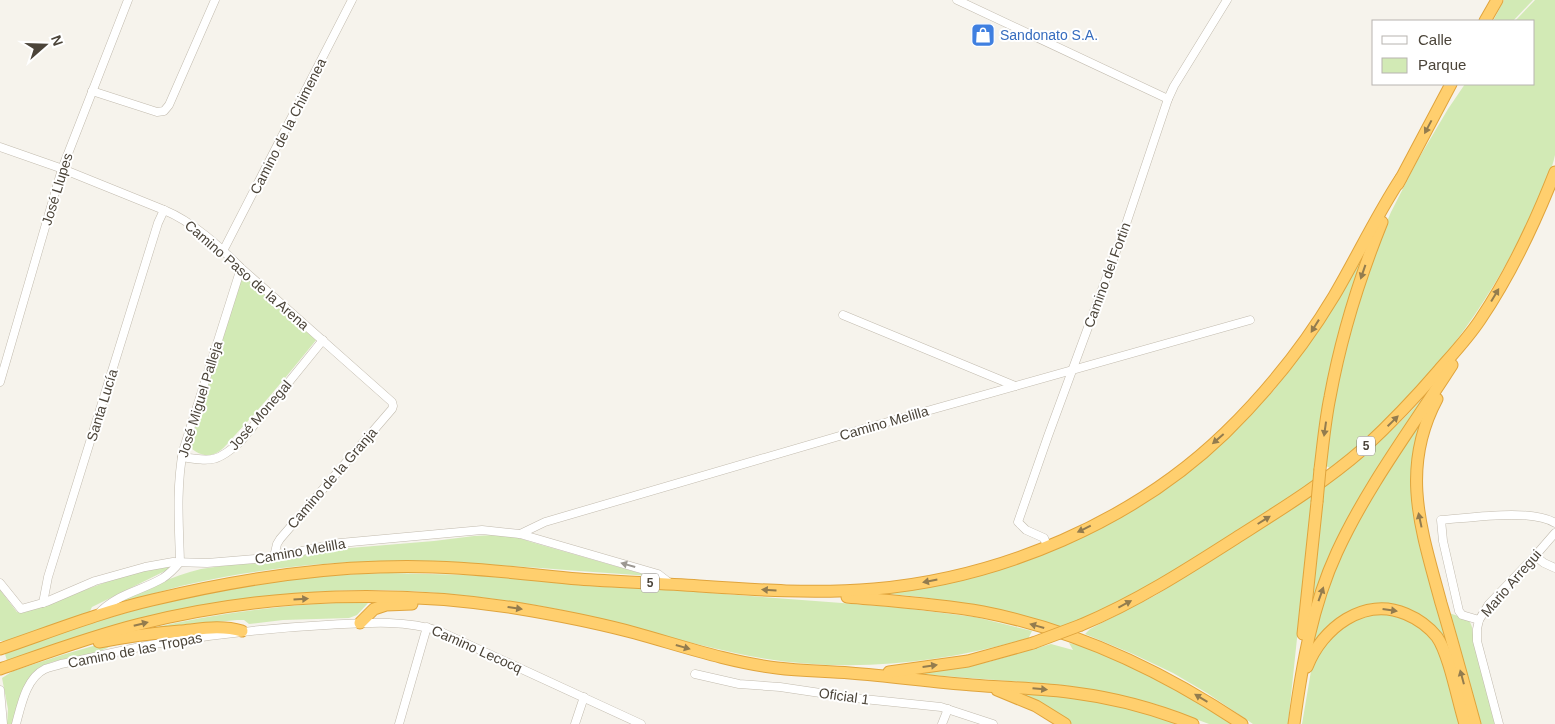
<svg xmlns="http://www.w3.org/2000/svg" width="1555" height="724" viewBox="0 0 1555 724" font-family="Helvetica,sans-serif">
<rect width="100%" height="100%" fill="#f6f3ec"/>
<g fill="#d2eab5">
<path d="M1504 0H1533L1513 21H1493Z"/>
<path d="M1535 0H1555C1555 37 1555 73 1555 110 1555 124 1555 142 1555 155 1552 171 1541 193 1534 208 1490 308 1418 402 1330 468L1324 465 1335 383 1371 259 1391 212 1416 163 1448 109 1465 84H1534V21H1515Z"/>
<path d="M1365 253 1314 482 1166 576 1129 597 1081 620 1060 627 985 607 921 597 879 593 1023 561 1067 544 1107 524 1242 423 1274 390 1305 349Z"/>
<path d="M246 276 317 339C291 371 265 403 237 433 230 440 223 451 214 454 205 458 192 452 188 443L241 279Z"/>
<path d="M1430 390 1359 501 1306 644 1323 488C1361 458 1399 427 1430 390Z"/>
<path d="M1424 413 1414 471 1471 724 1438 635 1379 605 1311 646 1324 597 1355 524Z"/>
<path d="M1312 496 1288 724H1253L1207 693 1173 673 1133 654 1085 634 1090 629 1156 595Z"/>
<path d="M495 535C508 536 519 537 531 542L650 576C537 569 423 555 310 565 270 569 229 575 190 584 166 589 142 598 117 603 144 590 171 576 201 569L338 549 434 541 474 536Z"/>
<path d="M169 566 171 568 92 607 89 613C66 621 22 641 0 641V590L17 612 22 613 131 573Z"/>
<path d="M388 573 471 575 895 607 975 617 1032 631 1029 637V638C932 666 835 675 735 653 668 639 603 616 535 605 484 597 433 591 381 590 322 589 264 596 205 605L202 607 7 661 5 654C13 647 44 639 57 635 164 597 274 575 388 573Z"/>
<path d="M369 602 357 615 349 618 283 620 249 624 244 620H237L147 629C221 612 294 603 369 602Z"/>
<path d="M1381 613C1392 616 1405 617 1415 622 1444 636 1452 695 1460 724H1302L1311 671 1321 647 1351 620Z"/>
<path d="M1449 613 1464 618 1470 622 1472 627 1474 644 1495 724H1478Z"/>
<path d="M112 643V645C90 661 45 654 31 676 24 687 19 711 15 724H7L8 709 2 678 13 671 62 655 93 646Z"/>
<path d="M1069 643 1082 646 1115 659 1174 688 1233 724H1209L1158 705 1101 691 1062 685 930 675 920 673 988 662 1051 644 1073 650Z"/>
<path d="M1017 691 1053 693 1128 706 1179 724H1072L1016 694Z"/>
</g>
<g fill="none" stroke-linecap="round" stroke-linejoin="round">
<g stroke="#c2bbae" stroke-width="9">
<g id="minor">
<path d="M957 0 1168 99"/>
<path d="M92 91 157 112 164 111 169 105 215 0"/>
<path d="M0 147 60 168 164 210C193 222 219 246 241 268L392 402 393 406 392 409 280 539 277 544 274 557"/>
<path d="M223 251 352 0"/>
<path d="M843 315 1015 386"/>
<path d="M0 382 62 169 128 0"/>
<path d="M182 457C212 462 218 462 241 441L323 340"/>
<path d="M520 534 545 522 877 425 1250 320"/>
<path d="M1047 546 1044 538 1026 530 1018 522 1048 436 1125 227 1168 99 1174 86 1227 0"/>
<path d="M1535 556 1544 563 1555 568"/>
<path d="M180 562C179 525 176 488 183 451L241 268"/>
<path d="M0 583 21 609 46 602 95 581 145 567 173 562 207 563 255 559 274 557 340 543 482 530 520 534 658 574 671 584"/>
<path d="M43 603 48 577 158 223 164 210"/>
<path d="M98 614C116 594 141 591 163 578 169 574 175 568 180 562"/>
<path d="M1479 620 1462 615 1459 611 1443 541 1441 520C1469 518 1532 508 1555 523"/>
<path d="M695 674 739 684 780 687 854 698 941 707 993 724"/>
<path d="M0 690 3 724"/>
<path d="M16 724C21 706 26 678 45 669 50 667 56 666 61 664 94 657 127 649 161 643 216 634 270 628 326 625 363 623 404 619 439 631L641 724"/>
<path d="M399 724 427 627"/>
<path d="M575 724 584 697"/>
<path d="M942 724 948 709"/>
<path d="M1499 724 1477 641V629L1479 620 1489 604 1535 556 1555 533"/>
</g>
</g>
<g stroke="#e0a43c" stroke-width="13">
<g id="highway">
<path d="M1485 21 1497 0"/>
<path d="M1398 184 1451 84"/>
<path d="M1437 399C1399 470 1422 532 1441 603 1453 643 1464 684 1475 724"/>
<path d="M1320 469C1323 445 1325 421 1330 397 1341 337 1359 279 1382 222"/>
<path d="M847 597C892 601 938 604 983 612 1076 630 1164 672 1242 724"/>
<path d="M360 623 374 609 386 605 412 604"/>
<path d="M1081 625C1136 602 1186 570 1236 538 1280 510 1324 483 1363 449 1390 424 1415 398 1439 370 1453 354 1468 338 1480 320 1511 274 1535 223 1555 172"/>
<path d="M1303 634 1317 502"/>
<path d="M99 642C126 637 153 633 180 631 201 629 221 625 242 631"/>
<path d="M0 649C50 632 100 612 152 600 227 582 303 569 380 567 447 564 513 573 579 579 619 582 659 583 699 586 757 590 815 594 874 589 1001 578 1133 522 1225 433 1267 392 1304 346 1334 296 1357 257 1376 216 1401 178"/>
<path d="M1307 667C1322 628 1364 596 1406 614 1418 619 1429 627 1437 637 1449 654 1458 702 1465 724"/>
<path d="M0 669C46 653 92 636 140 624 268 592 403 588 533 611 567 617 602 624 635 633 682 646 728 662 777 668 801 671 826 671 850 673 891 676 931 682 972 685 1006 688 1041 688 1075 693 1115 698 1155 709 1193 724"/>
<path d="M889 672 968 661 1033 643"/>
<path d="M997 690 1036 706 1065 724"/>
<path d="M1294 724C1302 665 1312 606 1337 552 1368 485 1413 426 1452 365"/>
</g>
</g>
<use href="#minor" stroke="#fff" stroke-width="8"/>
<use href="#highway" stroke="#ffcf6e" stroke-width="11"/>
<g stroke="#e0a43c" stroke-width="13" stroke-linecap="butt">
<g id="highway-bridge">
<path d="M1317 502 1320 469"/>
<path d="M1033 643 1081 625"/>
</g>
</g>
<use href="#highway-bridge" stroke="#ffcf6e" stroke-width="11"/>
</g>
<defs><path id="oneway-solid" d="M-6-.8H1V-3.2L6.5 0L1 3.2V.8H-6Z" transform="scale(1.25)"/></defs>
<g fill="#937c4e">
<use href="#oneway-solid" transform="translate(1428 127) rotate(118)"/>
<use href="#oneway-solid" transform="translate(1363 272) rotate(109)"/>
<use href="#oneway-solid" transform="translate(1495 295) rotate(-59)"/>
<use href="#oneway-solid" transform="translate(1315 326) rotate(122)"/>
<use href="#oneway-solid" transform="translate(1393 421) rotate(-44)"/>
<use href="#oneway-solid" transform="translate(1325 429) rotate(98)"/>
<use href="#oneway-solid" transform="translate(1218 439) rotate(139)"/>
<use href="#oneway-solid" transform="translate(1264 520) rotate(-32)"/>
<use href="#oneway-solid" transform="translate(1420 520) rotate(-102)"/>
<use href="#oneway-solid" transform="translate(1084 529) rotate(154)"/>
<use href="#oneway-solid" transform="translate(930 581) rotate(169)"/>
<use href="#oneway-solid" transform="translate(769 590) rotate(-176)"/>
<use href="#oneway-solid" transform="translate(1321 594) rotate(-70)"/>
<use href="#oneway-solid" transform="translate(301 599) rotate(-4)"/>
<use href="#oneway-solid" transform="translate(1125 604) rotate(-28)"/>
<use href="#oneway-solid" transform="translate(515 608) rotate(8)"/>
<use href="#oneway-solid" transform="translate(1390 610) rotate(8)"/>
<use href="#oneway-solid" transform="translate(141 624) rotate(-14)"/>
<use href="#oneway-solid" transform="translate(1037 626) rotate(-164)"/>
<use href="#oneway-solid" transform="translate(683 647) rotate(16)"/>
<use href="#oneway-solid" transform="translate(930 666) rotate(-8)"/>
<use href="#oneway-solid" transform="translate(1462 677) rotate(-105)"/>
<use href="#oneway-solid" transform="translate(1040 689) rotate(5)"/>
<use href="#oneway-solid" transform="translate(1201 698) rotate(-149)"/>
</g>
<use fill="#9c9892" href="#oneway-solid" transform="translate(628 565) rotate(-164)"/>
<defs>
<g id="shop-square" transform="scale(1.25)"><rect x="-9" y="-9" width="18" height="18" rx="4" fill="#3f7fe0" stroke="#fff"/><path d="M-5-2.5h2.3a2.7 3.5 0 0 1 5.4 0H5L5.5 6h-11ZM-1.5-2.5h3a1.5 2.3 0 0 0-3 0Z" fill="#fff"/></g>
</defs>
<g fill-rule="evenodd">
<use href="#shop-square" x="983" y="35"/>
</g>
<g text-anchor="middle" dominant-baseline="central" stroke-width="4" stroke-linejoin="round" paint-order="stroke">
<g fill="#fff" stroke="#817c74" stroke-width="1">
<rect x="1357" y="436.5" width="18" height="19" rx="4"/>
<rect x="641" y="573.5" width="18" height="19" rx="4"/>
</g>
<g font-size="12" font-weight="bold" fill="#4b4439">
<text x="1366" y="446">5</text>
<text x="650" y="583">5</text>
</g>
<g font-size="14" fill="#366cbe" stroke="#fff" text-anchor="start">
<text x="1000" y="35">Sandonato S.A.</text>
</g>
<g font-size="14" fill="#4b4439" stroke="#fff">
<text transform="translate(288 126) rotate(-63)">Camino de la Chimenea</text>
<text transform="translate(57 189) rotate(-73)">José Llupes</text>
<text transform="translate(247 275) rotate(41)">Camino Paso de la Arena</text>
<text transform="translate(1107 275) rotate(-70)">Camino del Fortin</text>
<text transform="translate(200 399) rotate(-73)">José Miguel Palleja</text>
<text transform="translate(102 405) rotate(-73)">Santa Lucía</text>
<text transform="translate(260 415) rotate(-49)">José Monegal</text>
<text transform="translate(884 423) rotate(-16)">Camino Melilla</text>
<text transform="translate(332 478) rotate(-49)">Camino de la Granja</text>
<text transform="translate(300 551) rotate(-10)">Camino Melilla</text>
<text transform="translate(1511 583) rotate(-49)">Mario Arregui</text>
<text transform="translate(477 649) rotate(24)">Camino Lecocq</text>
<text transform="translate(135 650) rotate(-11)">Camino de las Tropas</text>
<text transform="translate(844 696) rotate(8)">Oficial 1</text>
</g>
</g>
<rect x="1372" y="20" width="162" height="65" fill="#ffffff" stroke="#b7b4b0"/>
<rect x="1382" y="36" width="25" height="8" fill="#ffffff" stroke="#b7b4b0"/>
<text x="1418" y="45" font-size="15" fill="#4b4439">Calle</text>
<rect x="1382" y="58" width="25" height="15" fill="#d2eab5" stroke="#b7b4b0"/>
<text x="1418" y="70" font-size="15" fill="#4b4439">Parque</text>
<g transform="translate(45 45) rotate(70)" stroke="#ffffff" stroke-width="4" paint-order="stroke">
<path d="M0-4L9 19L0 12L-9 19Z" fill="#4b4439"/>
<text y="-8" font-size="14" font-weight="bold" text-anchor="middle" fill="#4b4439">N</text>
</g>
</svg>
